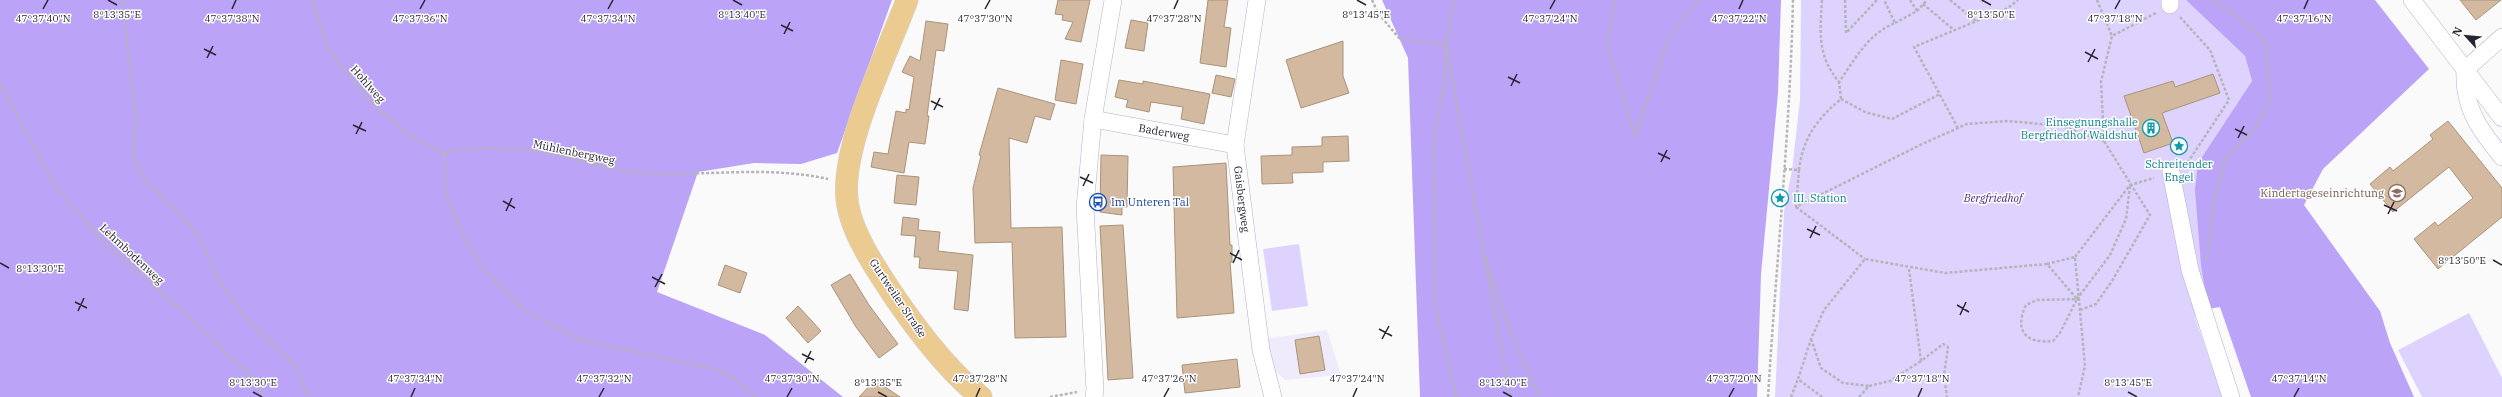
<svg xmlns="http://www.w3.org/2000/svg" width="2502" height="397" viewBox="0 0 2502 397" font-family="'IBM Plex Serif',serif">
<rect width="100%" height="100%" fill="#fafafa"/>
<path fill="#efebfb" d="M1327 330 1341 375 1285 380 1268 364 1264 339Z"/>
<g fill="#ded3ff">
<path d="M1801 0H2186L2245 56 2252 81 2198 163 2208 309 2195 317 2222 397H1775L1784 211 1792 170 1800 100Z"/>
<path d="M1299 244 1308 306 1272 311 1263 249Z"/>
<path d="M2469 313 2502 378V397H2422L2398 350Z"/>
</g>
<g fill="#bba3f7">
<path d="M0 0H892L837 153 801 164 754 163 698 172 657 292 765 335 843 397H0Z"/>
<path d="M1382 0H1781L1778 93 1761 274 1757 397H1420L1408 58Z"/>
<path d="M2186 0H2375L2429 69 2323 169 2304 205 2380 311 2390 343 2414 397H2251L2220 307 2208 309 2201 265 2195 190 2198 163 2252 81 2245 56Z"/>
</g>
<g fill="#d2b99f" stroke="#aa937a">
<path d="M1058 0H1090L1081 42 1065 39 1073 22 1062 20 1063 15 1055 14Z"/>
<path d="M1208 0H1228L1224 27 1231 28 1226 67 1200 63Z"/>
<path d="M2460 0H2501L2476 20Z"/>
<path d="M1131 20 1148 23 1144 51 1125 48Z"/>
<path d="M926 21 948 24 944 51 936 50 927 116H929L925 144 909 142 904 173 871 167 874 152 888 154 896 111 906 113V109L909 110 914 77 902 72 910 56 920 61Z"/>
<path d="M1343 41V76L1349 93 1301 108 1286 60Z"/>
<path d="M1061 60 1083 64 1076 104 1055 100Z"/>
<path d="M2213 74 2220 93 2162 113 2173 143 2144 153 2124 96 2173 81 2175 87Z"/>
<path d="M1216 75 1235 79 1231 97 1212 93Z"/>
<path d="M1119 80 1143 84V81L1210 94 1204 124 1181 119 1183 107 1151 102 1149 112 1126 107 1128 100 1115 97Z"/>
<path d="M998 88 1055 104 1050 120 1035 116 1027 143 1009 138 1011 228 1062 227 1066 337 1015 338 1012 242 975 243 973 188 981 156 979 155Z"/>
<path d="M2448 121 2502 188V217L2438 269 2414 239 2435 222 2438 226 2473 198 2449 167 2393 212 2370 184 2390 167 2393 171 2433 139 2430 135Z"/>
<path d="M1348 136 1349 161 1323 162V172L1292 173 1293 183 1262 184 1261 156 1292 155V147L1322 146V137Z"/>
<path d="M1101 155 1128 156 1127 207H1122V215L1100 212Z"/>
<path d="M1226 163 1230 245H1232V262H1230L1234 313 1177 318 1173 167Z"/>
<path d="M897 175 919 177 916 205 894 203Z"/>
<path d="M903 217 919 219 918 230 940 232 938 251 973 255 968 311 954 309 958 271 919 268 920 257H914L916 236 901 235Z"/>
<path d="M1123 225 1133 378 1108 380 1100 226Z"/>
<path d="M725 265 747 273 740 293 718 285Z"/>
<path d="M850 274 869 305 898 344 879 358 856 327 831 285Z"/>
<path d="M798 306 821 331 808 343 786 318Z"/>
<path d="M1319 336 1325 370 1300 374 1295 340Z"/>
<path d="M1237 359 1240 387 1185 393 1182 365Z"/>
<path d="M875 380 900 397H859Z"/>
</g>
<g fill="none" stroke-linecap="round" stroke-linejoin="round">
<g stroke="#b7afce" stroke-width="18">
<g id="minor">
<path d="M1257 0 1235 145 1261 350 1273 397"/>
<path d="M2170 0V5"/>
<path d="M2412 0 2502 118"/>
<path d="M2502 37 2465 70C2463 107 2479 129 2502 157"/>
<path d="M1093 119 1235 145"/>
<path d="M2171 172 2190 270 2231 397"/>
<path d="M1094 397 1095 390 1085 207 1093 119 1113 0"/>
</g>
</g>
<g stroke="#d4d3d6" stroke-width="23">
<path id="major" d="M907 0C888 52 841 145 847 199 850 232 878 272 896 299 920 334 948 371 981 397"/>
</g>
<g stroke="#b5b4b8" stroke-width="2.5" stroke-dasharray="3 2" stroke-linecap="butt">
<path d="M122 0 136 116 133 155 145 180 183 217 202 242 218 279 249 322 295 365 309 397"/>
<path d="M312 0 329 50 371 103 412 137 444 153"/>
<path d="M1372 0 1378 13 1399 38 1446 45 1454 0"/>
<path d="M1614 0 1607 45 1635 136 1669 37 1698 0"/>
<path d="M1822 0C1820 33 1817 55 1839 82 1855 59 1868 34 1895 23L1884 0"/>
<path d="M1845 0 1846 33 1877 0"/>
<path d="M1910 0 1917 11"/>
<path d="M1950 0 1976 21"/>
<path d="M1981 0 1985 3"/>
<path d="M2097 0 2112 36"/>
<path d="M1923 4 1954 30"/>
<path d="M2180 17 2210 50 2229 100 2186 165"/>
<path d="M1895 23 1917 11 1927 0"/>
<path d="M0 83 55 186 104 242 189 317 255 380 264 397"/>
<path d="M1841 99 1865 112 1892 119 1940 94"/>
<path d="M1958 128 1914 47 2008 8 2018 0"/>
<path d="M444 153 446 195 464 237 484 270 525 311 582 340 719 370 736 380 755 397"/>
<path d="M444 153C453 152 462 149 471 149 498 147 526 149 552 154 582 160 610 171 641 173 703 177 766 165 828 179"/>
<path d="M1784 169 1799 170 1796 207 1920 145 1967 124 2008 121 2062 126 2104 141 2101 82 2112 36 2156 13"/>
<path d="M1799 170C1803 138 1816 120 1841 99L1839 82"/>
<path d="M1796 207 1865 259"/>
<path d="M2075 257 2130 185 2154 178"/>
<path d="M1485 258 1510 331 1540 397"/>
<path d="M2207 259 2215 196 2225 160 2256 127 2270 100 2266 42 2232 12 2209 0"/>
<path d="M2047 264 2075 257 2085 366 2078 397"/>
<path d="M1909 269 1921 361 1943 344 1948 347 1944 375 1947 397"/>
<path d="M2080 310 2096 304 2112 281 2150 215 2104 141"/>
<path d="M1811 339 1821 368 1843 383 1869 386"/>
<path d="M1050 397 1077 392"/>
<path d="M1456 397 1435 304 1434 137 1445 81 1446 45 1510 397"/>
<path d="M1768 397C1776 265 1790 133 1793 0"/>
<path d="M1791 397 1798 379"/>
<path d="M1822 397 1798 379 1811 339 1824 310 1865 259 1945 273 2047 264 2077 299 2060 333 2053 341C2025 344 2014 330 2026 305L2037 300 2077 299 2110 255 2126 219 2130 186"/>
<path d="M1859 397 1869 386 1890 381 1921 361"/>
</g>
<use href="#minor" stroke="#fff" stroke-width="17"/>
<use href="#major" stroke="#eccb91" stroke-width="22"/>
</g>
<path fill="none" stroke="#282531" stroke-width="1.5" d="M108 0 117 5M733 0 742 5M1357 0 1366 5M1982 0 1991 5M43 9 48 0M232 9 236 0M420 9 425 0M608 9 613 0M985 9 990 0M1174 9 1178 0M1550 9 1555 0M1739 9 1743 0M2115 9 2120 0M2304 9 2308 0M781 25 793 31M784 34 790 22M204 49 216 55M2085 52 2098 59M207 58 213 46M2088 62 2095 49M1508 77 1520 83M1511 86 1517 74M931 101 943 107M934 110 940 98M353 125 366 131M2235 129 2247 135M356 134 362 122M2238 138 2244 126M1658 153 1670 159M1661 162 1667 150M1080 177 1093 183M1083 186 1089 174M503 201 515 208M2384 205 2397 211M506 211 512 198M2388 214 2394 202M1807 229 1820 235M1810 238 1816 226M1230 253 1242 260M2493 260 2502 265M0 263 9 268M1233 263 1239 250M652 277 665 284M655 287 662 274M75 302 87 308M1957 305 1969 312M78 311 84 298M1960 315 1966 302M1379 329 1392 336M1382 339 1389 326M802 354 814 360M805 363 811 351M253 392 262 397M878 392 887 397M1503 392 1512 397M2128 392 2137 397M411 397 415 388M599 397 604 388M787 397 792 388M976 397 980 388M1164 397 1169 388M1353 397 1357 388M1729 397 1734 388M1918 397 1922 388M2294 397 2299 388"/>
<defs>
<g id="building-ring" transform="scale(0.9)"><circle r="9.5" fill="#fff" stroke="#0f9aa8" stroke-width="1.5"/><path d="M-4-6H4V6H1V3H-1V6H-4ZM-2.5-4.3h1.7v1.8h-1.7ZM.8-4.3h1.7v1.8H.8ZM-2.5-1h1.7V.8h-1.7ZM.8-1h1.7V.8H.8Z" fill="#0f9aa8"/></g>
<g id="sight-ring" transform="scale(0.9)"><circle r="9.5" fill="#fff" stroke="#0f9aa8" stroke-width="1.5"/><path d="M0-6L1.8-2.2L6-1.7L2.9 1.2L3.7 5.4L0 3.3L-3.7 5.4L-2.9 1.2L-6-1.7L-1.8-2.2Z" fill="#0f9aa8"/></g>
<g id="school-ring" transform="scale(0.9)"><circle r="9.5" fill="#fff" stroke="#8d6e63" stroke-width="1.5"/><path d="M0-5L7-2L0 1L-7-2ZM-4 1L0 2.5L4 1V4Q0 6-4 4Z" fill="#8d6e63"/></g>
<g id="bus-ring" transform="scale(0.9)"><circle r="9.5" fill="#fff" stroke="#1a4fb4" stroke-width="1.5"/><path d="M-5-6H5V4H4V6H2V4H-2V6H-4V4H-5ZM-3.5-4V0h7V-4ZM-3.5 1.2v1.5H-2V1.2ZM2 1.2v1.5H3.5V1.2Z" fill="#1a4fb4"/></g>
</defs>
<g fill-rule="evenodd">
<use href="#building-ring" x="2151" y="128"/>
<use href="#sight-ring" x="2179" y="146"/>
<use href="#school-ring" x="2397" y="193"/>
<use href="#sight-ring" x="1780" y="198"/>
<use href="#bus-ring" x="1098" y="202"/>
</g>
<g text-anchor="middle" dominant-baseline="central" stroke-width="3" stroke-linejoin="round" paint-order="stroke">
<g font-size="11" fill="#282531" stroke="#fff">
<text transform="translate(368 84) rotate(49)">Hohlweg</text>
<text transform="translate(1164 132) rotate(10)">Baderweg</text>
<text transform="translate(574 152) rotate(12)">Mühlenbergweg</text>
<text transform="translate(1242 199) rotate(83)">Gaisbergweg</text>
<text transform="translate(132 254) rotate(43)">Lehmbodenweg</text>
<text transform="translate(898 298) rotate(56)">Gurtweiler Straße</text>
</g>
<g font-size="11" fill="#0d838f" stroke="#fff" text-anchor="end">
<text x="2138" y="122">Einsegnungshalle<tspan x="2138" dy="13">Bergfriedhof Waldshut</tspan></text>
<text x="2179" y="164" text-anchor="middle">Schreitender<tspan x="2179" dy="13">Engel</tspan></text>
<text x="1793" y="198" text-anchor="start">III. Station</text>
</g>
<g font-size="11" fill="#785e54" stroke="#fff" text-anchor="end">
<text x="2384" y="193">Kindertageseinrichtung</text>
</g>
<g font-size="11" font-style="italic" fill="#4d2786" stroke="#fff">
<text x="1993" y="198">Bergfriedhof</text>
</g>
<g font-size="11" fill="#164399" stroke="#fff" text-anchor="start">
<text x="1111" y="202">Im Unteren Tal</text>
</g>
</g>
<g font-size="10" text-anchor="middle" fill="#282531" stroke="#fff" stroke-width="3" stroke-linejoin="round" paint-order="stroke">
<text x="117" y="18">8°13'35"E</text>
<text x="742" y="18">8°13'40"E</text>
<text x="1366" y="18">8°13'45"E</text>
<text x="1991" y="18">8°13'50"E</text>
<text x="43" y="22">47°37'40"N</text>
<text x="232" y="22">47°37'38"N</text>
<text x="420" y="22">47°37'36"N</text>
<text x="608" y="22">47°37'34"N</text>
<text x="985" y="22">47°37'30"N</text>
<text x="1174" y="22">47°37'28"N</text>
<text x="1550" y="22">47°37'24"N</text>
<text x="1739" y="22">47°37'22"N</text>
<text x="2115" y="22">47°37'18"N</text>
<text x="2304" y="22">47°37'16"N</text>
<text x="2462" y="264">8°13'50"E</text>
<text x="40" y="272">8°13'30"E</text>
<text x="415" y="382">47°37'34"N</text>
<text x="604" y="382">47°37'32"N</text>
<text x="792" y="382">47°37'30"N</text>
<text x="980" y="382">47°37'28"N</text>
<text x="1169" y="382">47°37'26"N</text>
<text x="1357" y="382">47°37'24"N</text>
<text x="1734" y="382">47°37'20"N</text>
<text x="1922" y="382">47°37'18"N</text>
<text x="2299" y="382">47°37'14"N</text>
<text x="253" y="386">8°13'30"E</text>
<text x="878" y="386">8°13'35"E</text>
<text x="1503" y="386">8°13'40"E</text>
<text x="2128" y="386">8°13'45"E</text>
</g>
<g transform="translate(2466 36) rotate(297)" stroke="#ffffff" stroke-width="3" paint-order="stroke">
<path d="M0-3L7 15L0 10L-7 15Z" fill="#282531"/>
<text y="-6" font-size="11" font-weight="bold" text-anchor="middle" fill="#282531">N</text>
</g>
</svg>
